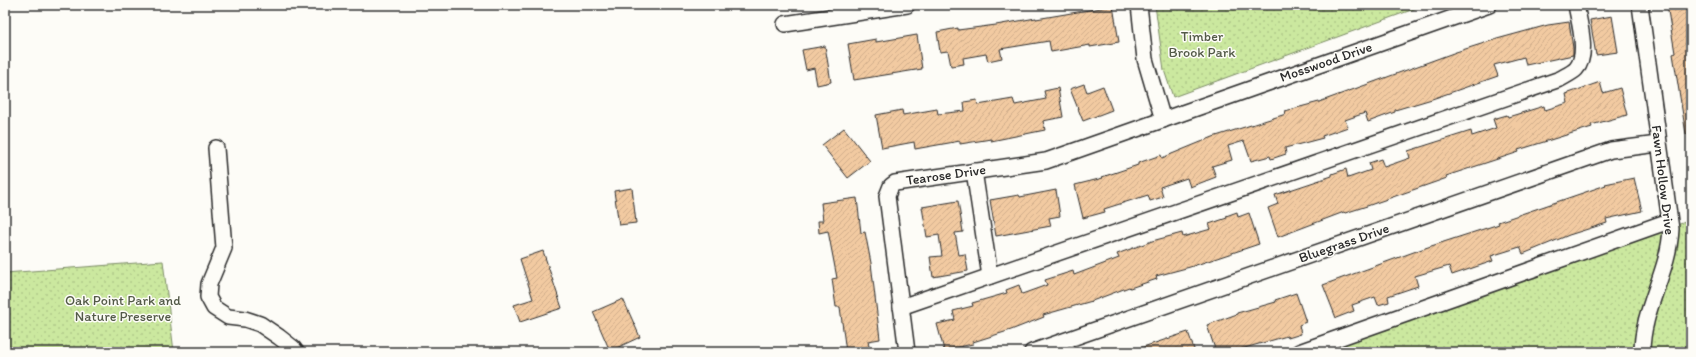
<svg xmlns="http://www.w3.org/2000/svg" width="1696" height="357" viewBox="0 0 1696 357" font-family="Itim,sans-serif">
<defs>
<pattern id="grass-dots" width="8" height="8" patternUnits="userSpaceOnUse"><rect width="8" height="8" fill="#cbe89f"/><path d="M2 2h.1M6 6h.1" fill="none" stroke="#aec789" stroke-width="1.8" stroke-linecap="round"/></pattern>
<pattern id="building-hatch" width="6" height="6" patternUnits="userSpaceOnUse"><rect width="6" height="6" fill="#f2caa1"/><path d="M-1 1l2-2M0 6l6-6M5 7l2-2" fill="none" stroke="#d0ae8b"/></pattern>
</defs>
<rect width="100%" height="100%" fill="#fdfcf7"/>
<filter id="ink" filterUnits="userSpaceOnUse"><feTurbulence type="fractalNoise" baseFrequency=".025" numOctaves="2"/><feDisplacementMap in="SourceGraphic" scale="8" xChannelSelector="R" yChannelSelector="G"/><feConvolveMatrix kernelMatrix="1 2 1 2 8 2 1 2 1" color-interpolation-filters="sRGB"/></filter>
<g filter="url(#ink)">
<g fill="url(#grass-dots)" stroke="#7b8a65">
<path d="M1155 5H1425L1173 97 1164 70Z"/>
<path d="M1691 220V352H1319Z"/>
<path d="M163 261 174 352H5V273Z"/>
</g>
<g fill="url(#building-hatch)" stroke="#2b2b2b">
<path d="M1667 5H1691V134H1686L1673 54 1675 53Z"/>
<path d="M1113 6 1119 42 1090 47V45L1051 52 1049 41 1000 49 1002 58 988 61 986 54 963 58 964 64 951 66 948 51 940 52 937 32 958 28V30L996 25 1036 18V19Z"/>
<path d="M1612 16 1618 52 1596 55 1590 20Z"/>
<path d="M1569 22 1573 48V55L1526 65 1524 57 1494 65 1498 76 1432 99 1395 110V112L1368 122 1365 113 1345 120 1348 127 1322 136 1323 138 1285 148 1286 154 1271 159 1270 156 1251 161 1244 141 1228 146 1232 160 1212 166 1216 177 1190 187 1187 178 1160 187 1163 197 1150 201 1148 195 1104 209 1105 212 1083 218 1075 185 1103 178 1102 177 1138 165V163L1161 155 1162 158 1213 137 1286 114 1285 111 1319 102 1456 52 1497 39 1548 25Z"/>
<path d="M917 35 922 69 854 80 848 44 876 39V42Z"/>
<path d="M825 46 831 82 817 85 814 68 806 70 802 50Z"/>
<path d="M1600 82 1603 93 1620 88 1627 115 1591 125 1592 127 1518 150 1519 152 1446 176 1447 178 1367 206 1345 213 1344 212 1278 237 1268 208 1278 204 1275 195 1332 176V174L1346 169 1348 178 1371 170 1369 163 1381 159 1384 167 1410 158 1408 151 1471 131 1472 136 1496 128 1493 119 1507 115 1508 117 1544 106 1545 110 1568 103 1566 94Z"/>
<path d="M1084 84 1087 92 1103 86 1112 110 1083 121 1070 89Z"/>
<path d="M1058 88 1063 117 1043 121 1045 130 991 141V139L960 144V141L915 149 914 142 882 148 876 115 902 110 903 115 937 109 938 114 965 111 964 102 977 100 978 105 1013 99 1015 105 1046 99 1044 91Z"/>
<path d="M844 128 870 161 848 178 822 145Z"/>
<path d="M1634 178 1642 211 1606 219 1607 223 1569 235 1523 254 1520 247 1491 256 1493 261 1452 275 1449 266 1415 276 1418 286 1388 296 1389 302 1378 305 1375 297 1352 305 1354 311 1336 318 1323 285 1422 249 1499 224 1498 222 1606 185 1605 184Z"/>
<path d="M632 188 636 223 619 225 614 191Z"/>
<path d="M1056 190 1060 216 1049 218 1051 226 996 236 990 200 1019 195 1020 197Z"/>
<path d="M857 198 861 233 865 232 871 263 880 339 868 341 870 352H846L840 307H836L832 279 837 278 828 231 819 233 818 221H823L821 203Z"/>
<path d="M958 201 963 232 955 233 959 255 965 254 968 271 933 277 930 257 942 256 939 235 927 237 922 207Z"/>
<path d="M1237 212 1238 217 1249 213 1259 244 1190 267 1156 276 1157 279 1130 288 1129 287 1092 301 1043 315 1044 317 1011 330 973 342V344L944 350 937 324 955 320 953 311 973 306 972 303 1007 293 1006 290 1019 285 1022 294 1047 285 1045 280 1073 271 1074 275 1119 258 1117 254 1152 241 1182 233 1183 237 1211 229 1209 224 1227 218 1226 216Z"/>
<path d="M543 251 562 308 520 322 514 305 533 299 520 259Z"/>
<path d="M1296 293 1306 322 1299 325 1301 334 1288 338 1287 336 1241 349 1242 352H1229L1228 349 1216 352 1207 325 1237 314V313L1276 302 1275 300Z"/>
<path d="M623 299 640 337 610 351 593 312Z"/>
<path d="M1188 332 1195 352H1134V350Z"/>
</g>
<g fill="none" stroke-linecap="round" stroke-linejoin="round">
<g stroke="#2b2b2b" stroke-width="18">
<g id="minor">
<path d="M1139 5 1145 59 1163 120"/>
<path d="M1640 5 1671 229C1669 272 1642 309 1642 352"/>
<path d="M785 24 907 5"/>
<path d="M216 148 224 248 209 284 208 297 214 308 228 317 245 319 260 324 279 337 293 348 296 352"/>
<path d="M974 171 990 276"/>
<path d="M901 307 1560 79C1565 76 1572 73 1576 69 1589 55 1579 22 1576 5"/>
<path d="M907 352 887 196 891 186 895 183 1046 161 1489 5"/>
<path d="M1032 352 1611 150 1658 144"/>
<path d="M1299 352 1669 221"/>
</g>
</g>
<use href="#minor" stroke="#fdfcf7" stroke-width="15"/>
</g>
</g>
<g text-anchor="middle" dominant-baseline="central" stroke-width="3" stroke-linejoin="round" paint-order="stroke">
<g font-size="14" fill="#535a48" stroke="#fdfcf7">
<text x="1202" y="36">Timber<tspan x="1202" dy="16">Brook Park</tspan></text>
<text x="123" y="300">Oak Point Park and<tspan x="123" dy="16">Nature Preserve</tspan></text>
</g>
<g font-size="14" fill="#2b2b2b" stroke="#fdfcf7">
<text transform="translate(1326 62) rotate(-19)">Mosswood Drive</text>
<text transform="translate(946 175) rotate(-8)">Tearose Drive</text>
<text transform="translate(1663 180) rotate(83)">Fawn Hollow Drive</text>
<text transform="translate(1344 243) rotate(-19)">Bluegrass Drive</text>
</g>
</g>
<rect width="1696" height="357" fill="none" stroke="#fdfcf7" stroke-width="20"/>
<rect x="10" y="10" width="1676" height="337" fill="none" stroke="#2b2b2b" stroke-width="1.5" filter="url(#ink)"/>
</svg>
